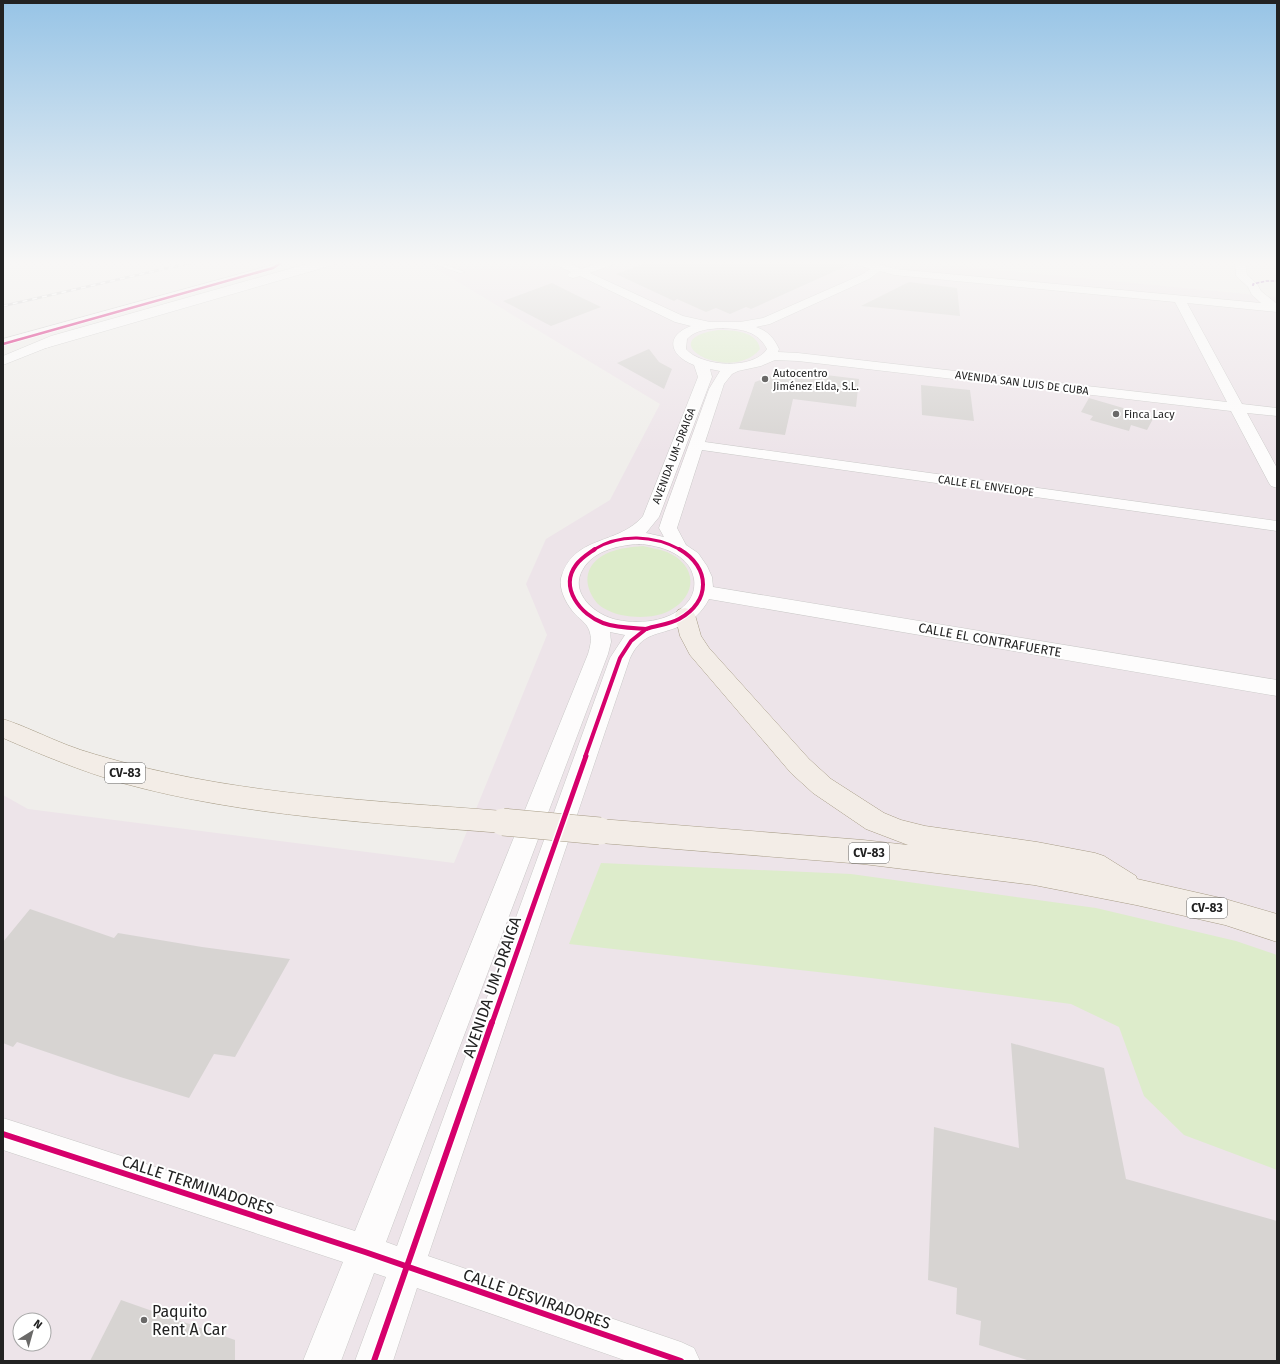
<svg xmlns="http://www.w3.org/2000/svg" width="1280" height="1364" viewBox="0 0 1280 1364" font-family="'Fira Sans',sans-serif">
<rect width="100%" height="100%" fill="#f0eeeb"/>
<path fill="#ede4e9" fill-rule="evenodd" d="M425 262H917L1277 297V1361H3V795L28 809 454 863 547 635 526 584 546 539 610 500 660 404ZM20 1320H44V1344H20Z"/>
<g fill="#ddeccb">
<path d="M718 330C733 330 757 331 760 349 732 385 648 340 718 330Z"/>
<path d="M643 546C650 548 659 549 667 552 697 565 699 595 669 611 655 618 637 618 621 615 613 613 603 609 597 603 581 583 585 562 610 552 621 548 631 547 643 546Z"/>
<path d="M601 863 851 874 1096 908 1236 941 1277 955V1170L1184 1135 1144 1096 1119 1027 1071 1004 871 978 569 944Z"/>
</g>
<g fill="#d7d4d2">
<path d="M649 262H713L721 265 729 262 853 263 751 309 746 307 730 314 716 308 706 312 677 299 674 301 616 274Z"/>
<path d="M909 282 957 288 960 316 861 306Z"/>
<path d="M552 283 576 295 601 307 551 326 503 301Z"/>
<path d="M649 349 659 362 672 369 664 389 617 363Z"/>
<path d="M792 369 801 370V372L859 379 856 407 793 399 785 435 739 429 755 382Z"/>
<path d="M921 385 970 390 974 421 922 415Z"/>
<path d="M1089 398 1154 417 1147 430 1131 425 1129 431 1090 420 1093 416 1081 412Z"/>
<path d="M30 909 114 938 118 933 202 947 290 959 235 1057 214 1054 189 1098 117 1076 17 1042 13 1047 3 1043V942Z"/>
<path d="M1011 1043 1104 1068 1126 1179 1277 1221V1361H1030L979 1345 981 1321 956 1314 957 1288 928 1280 934 1127 1019 1148Z"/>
<path d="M121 1300 235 1340V1361H90Z"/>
</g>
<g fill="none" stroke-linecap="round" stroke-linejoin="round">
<g stroke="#c9c8c7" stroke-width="1">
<g id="service">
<path d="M283 262H292L3 343V339Z"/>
<path d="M334 262H343L46 348 41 347Z"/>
<path d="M429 262H437L465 272 460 273Z"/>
</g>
</g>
<g stroke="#c9c8c7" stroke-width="1">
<path id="minor" d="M553 262H567L581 269 600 262H615L614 264 590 273 683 316 710 322H740L763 318 861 275 870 269 855 264 854 262H871L895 269 1261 303 1252 295 1248 287 1236 276 1235 262H1245L1247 275 1257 284 1261 291 1277 304V312L1187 303 1242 404 1277 408V416L1247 413 1277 468V488L1271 486 1269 483 1231 411 798 361 775 360 761 366 738 371 732 374 724 384 705 442 1277 521V531L702 450 677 528 686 545 698 553 707 566 712 577 713 587 1277 680V696L709 599C702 612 693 621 680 626 658 636 643 631 630 658L428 1256 681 1342 694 1348 700 1361H627L417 1288 393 1361H355L386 1277 374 1273 341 1361H303L343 1262 3 1150V1118L355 1231 588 654C590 647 592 640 590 633 588 624 581 620 575 614 567 605 557 588 562 575 575 535 619 545 643 516L698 377 694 365C670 356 664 336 691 326L675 322 580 276 573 278 569 277 567 275 571 272 554 264ZM880 271 894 275 1175 302 1227 402 798 353 778 352 779 349C774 338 768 331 756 327L770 324 869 279ZM723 328C741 329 758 331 767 349 754 370 701 367 686 349L687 339C696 329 710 329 723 328ZM710 369 720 371 709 389 664 513 659 528 664 537 646 533 659 517 712 377ZM639 544C660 545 690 554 694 579 695 585 694 593 690 599 675 621 642 625 618 620 596 616 568 593 583 569 594 550 620 545 639 544ZM610 632 625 635 610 658 397 1246 386 1242 608 654 611 642Z"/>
</g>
<g stroke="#c9c8c7" stroke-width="1">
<path id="tertiary" d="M314 262H332L330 264 61 342 3 365V356L51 336Z"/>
</g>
<g stroke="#a79c86" stroke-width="1">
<g id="primary">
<path d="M685 608 692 610 695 615 701 636 709 648 809 759 831 779 884 813 901 820 925 826 1037 842 1095 853 1104 856 1136 876 1137 879 1225 899 1277 914V942L1225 925 1136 905 1034 885 863 864 600 843 591 839 587 831 591 823 600 819 863 840 908 845 866 829 813 793 791 773 690 655 680 636 675 615 678 610Z"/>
<path d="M3 719C25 726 46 737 67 745 85 752 104 757 122 762 246 795 376 801 503 811L512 814 516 822 512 830 503 833C376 823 246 817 122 783 81 771 42 755 3 738Z"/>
</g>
</g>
<use href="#service" fill="#fdfcfc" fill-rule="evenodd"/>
<use href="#minor" fill="#fdfcfc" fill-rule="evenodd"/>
<use href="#tertiary" fill="#fdfcfc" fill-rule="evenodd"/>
<use href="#primary" fill="#f3ede7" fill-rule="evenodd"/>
<g stroke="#ccc" stroke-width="2.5">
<path id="rail" d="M3 306 194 262"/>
</g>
<use href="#rail" stroke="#fff" stroke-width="1.5" stroke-dasharray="5" stroke-linecap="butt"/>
<g stroke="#a79c86" stroke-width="28" stroke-linecap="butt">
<path id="primary-bridge" d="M503 822 600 831"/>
</g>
<use href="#primary-bridge" stroke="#f3ede7" stroke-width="27"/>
<path stroke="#8e44ad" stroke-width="1.5" stroke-dasharray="3.5 1.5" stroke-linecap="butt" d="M1253 286V284L1266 281H1277"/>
<g stroke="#fff" stroke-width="4">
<path id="cycleway-far4" d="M3 344 273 268 282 262"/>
</g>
<g stroke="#fff" stroke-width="5">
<path id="cycleway-far3" d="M593 550C620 533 654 535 681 550"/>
</g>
<g stroke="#fff" stroke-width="6">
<g id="cycleway-far2">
<path d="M595 549C588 554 581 558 576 565 559 588 581 615 603 623 617 628 631 628 646 629"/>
<path d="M646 629C657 625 668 625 679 619 711 602 711 567 679 549"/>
<path d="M585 757 620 658 631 641 646 629"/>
</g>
</g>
<g stroke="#fff" stroke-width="8">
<path id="cycleway-far1" d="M492 1023 586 756"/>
</g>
<g stroke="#fff" stroke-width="9">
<g id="cycleway">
<path d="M3 1134 365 1252 681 1361"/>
<path d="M374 1361 492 1022"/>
</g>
</g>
<use href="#cycleway-far4" stroke="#d6006c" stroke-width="2.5"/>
<use href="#cycleway-far3" stroke="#d6006c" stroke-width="3"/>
<use href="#cycleway-far2" stroke="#d6006c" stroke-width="4"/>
<use href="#cycleway-far1" stroke="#d6006c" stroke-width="5"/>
<use href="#cycleway" stroke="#d6006c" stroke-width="6"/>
</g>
<linearGradient id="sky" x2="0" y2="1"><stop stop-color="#97c4e6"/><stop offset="0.58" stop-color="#f8f7f6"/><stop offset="1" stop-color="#f8f7f6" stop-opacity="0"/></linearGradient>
<rect width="1280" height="453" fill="url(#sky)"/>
<g fill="#6a6968" stroke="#fff" stroke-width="1.5">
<circle cx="765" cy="379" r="4"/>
<circle cx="1116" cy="414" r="4"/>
<circle cx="144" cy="1320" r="4"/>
</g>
<g text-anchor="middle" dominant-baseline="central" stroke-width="4" stroke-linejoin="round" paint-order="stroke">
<g font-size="11" fill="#222" stroke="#fff" text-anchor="start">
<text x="773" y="373">Autocentro<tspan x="773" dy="13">Jiménez Elda, S.L.</tspan></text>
<text x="1124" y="414">Finca Lacy</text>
</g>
<g font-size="11" fill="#222" stroke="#fff">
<text transform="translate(1022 383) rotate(7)">AVENIDA SAN LUIS DE CUBA</text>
<text transform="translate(674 456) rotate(-69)">AVENIDA UM-DRAIGA</text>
<text transform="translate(986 486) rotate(8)">CALLE EL ENVELOPE</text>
</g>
<g fill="#fff" stroke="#646464" stroke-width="1">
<rect x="105" y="763" width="40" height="20" rx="3"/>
<rect x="849" y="843" width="40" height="20" rx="3"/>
<rect x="1187" y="898" width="40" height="20" rx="3"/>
</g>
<g font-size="12" font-weight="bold" fill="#222">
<text x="125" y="773">CV-83</text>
<text x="869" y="853">CV-83</text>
<text x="1207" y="908">CV-83</text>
</g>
<g font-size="13" fill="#222" stroke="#fff">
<text transform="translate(990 640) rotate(10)">CALLE EL CONTRAFUERTE</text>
</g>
<g font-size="16" fill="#222" stroke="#fff">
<text transform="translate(492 987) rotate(-71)">AVENIDA UM-DRAIGA</text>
<text transform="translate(198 1185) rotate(18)">CALLE TERMINADORES</text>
<text transform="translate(537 1299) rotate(19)">CALLE DESVIRADORES</text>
</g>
<g font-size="16" fill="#222" stroke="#fff" text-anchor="start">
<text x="152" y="1311">Paquito<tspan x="152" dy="18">Rent A Car</tspan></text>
</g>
</g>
<rect width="1280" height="1364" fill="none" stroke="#222222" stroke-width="8"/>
<g transform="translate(32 1332) rotate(37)"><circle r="19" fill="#ffffff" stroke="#a7a7a7"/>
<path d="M0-3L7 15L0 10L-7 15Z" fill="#6a6968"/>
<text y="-6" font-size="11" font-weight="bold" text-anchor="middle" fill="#222222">N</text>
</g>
</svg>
